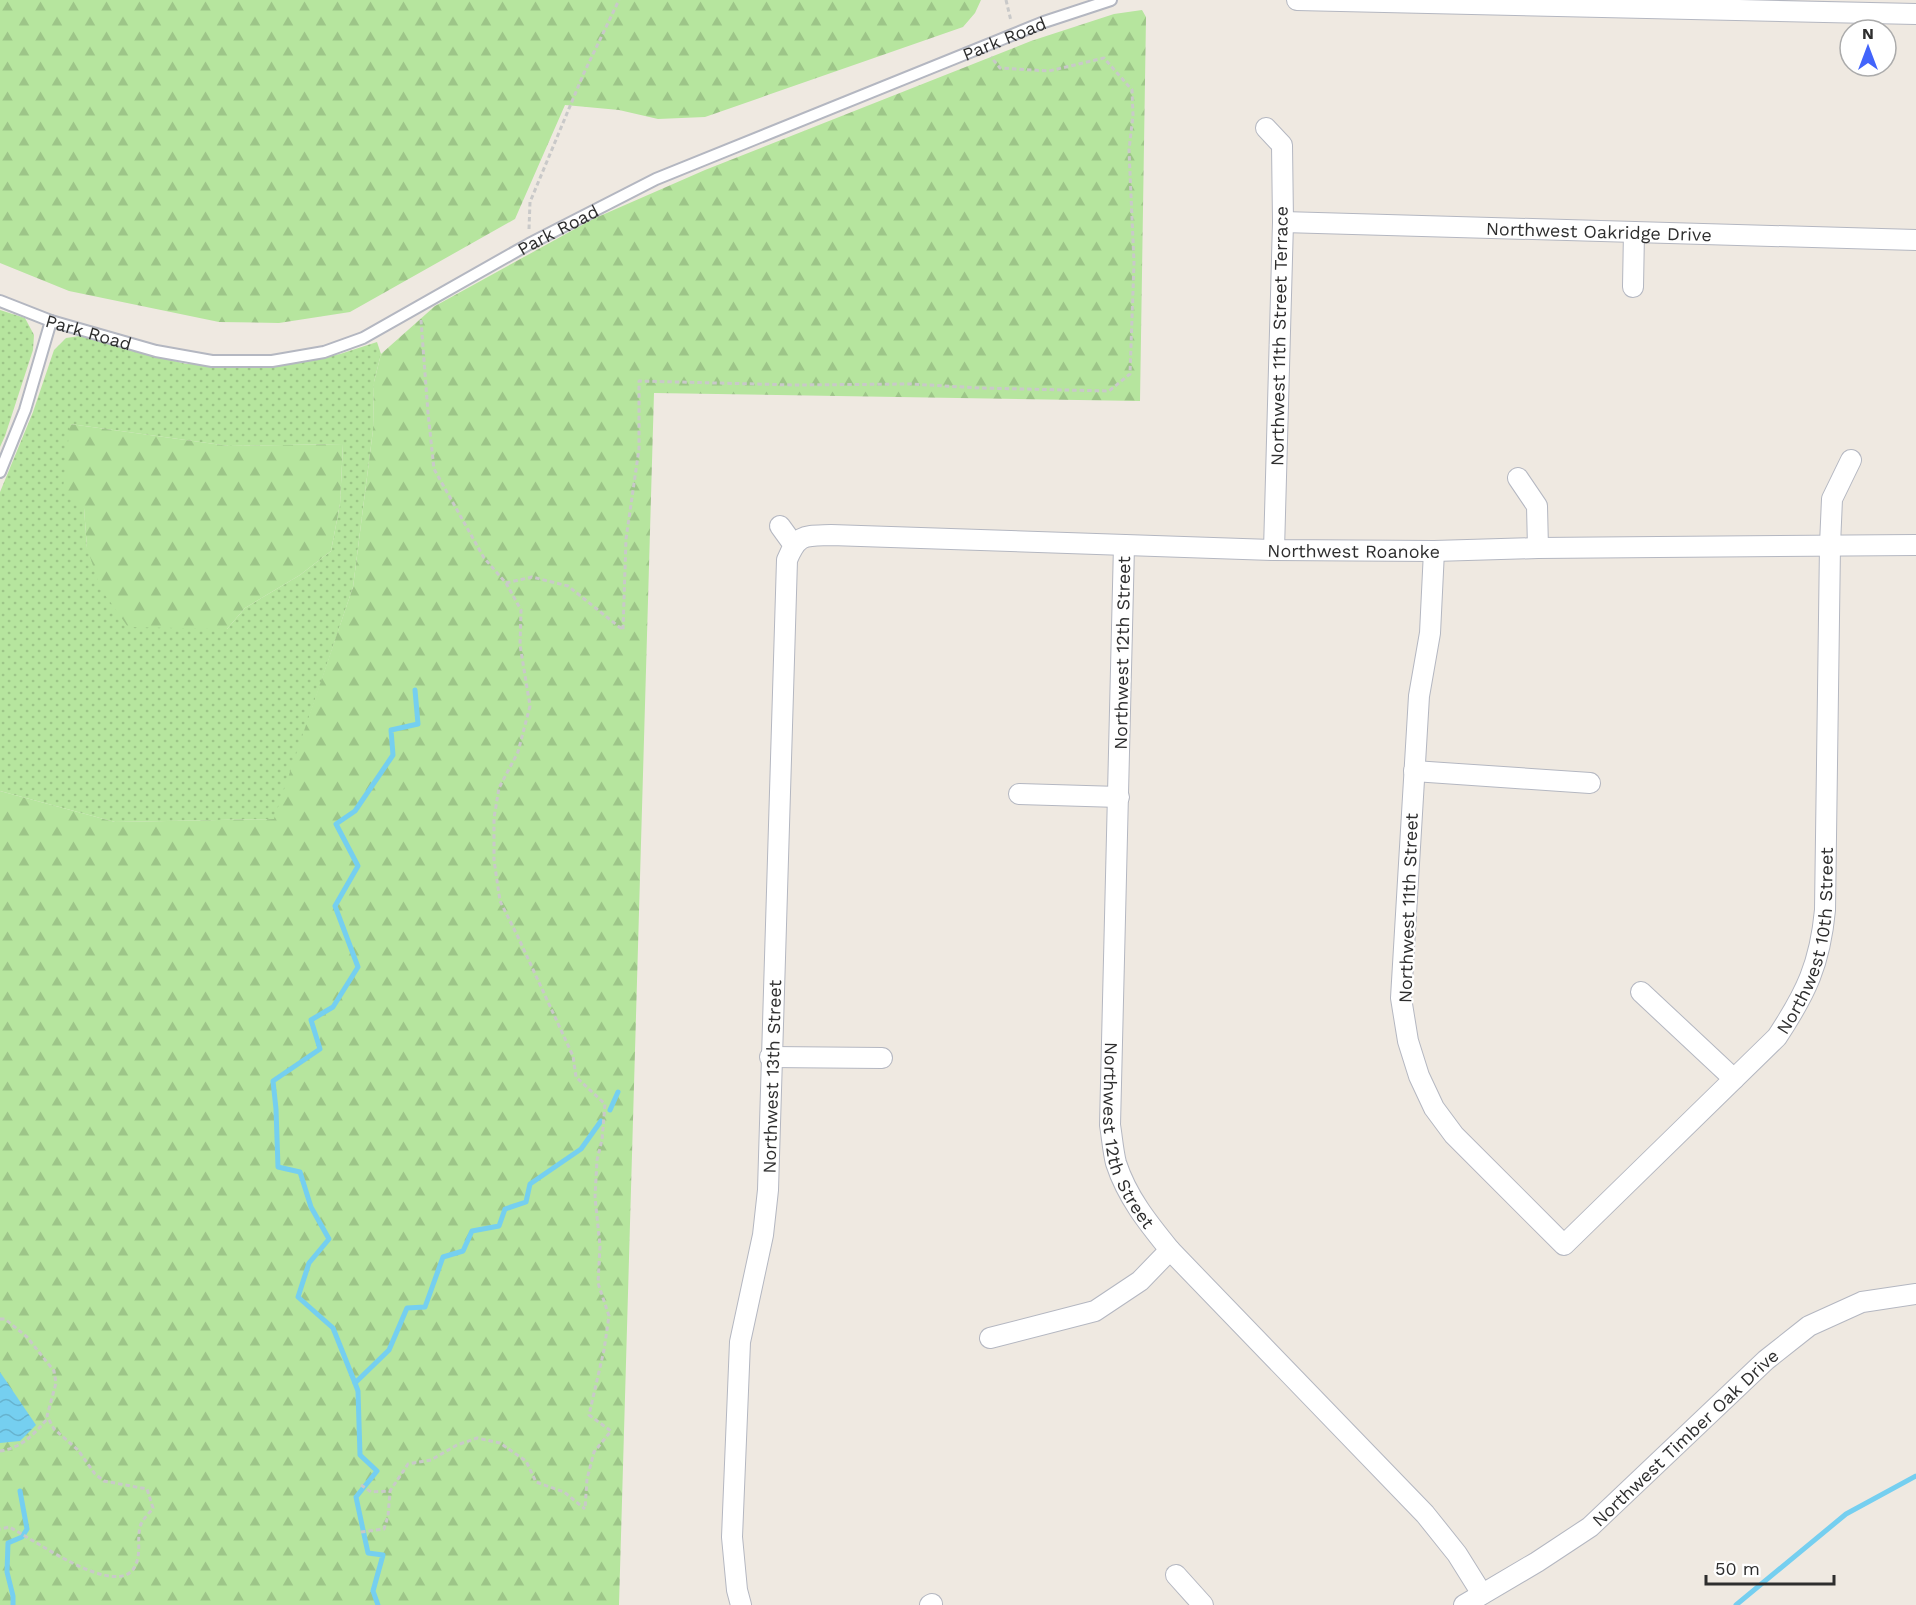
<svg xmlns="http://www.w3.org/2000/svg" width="1916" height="1605" viewBox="0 0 1916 1605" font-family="'Work Sans',sans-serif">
<defs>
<pattern id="grass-dots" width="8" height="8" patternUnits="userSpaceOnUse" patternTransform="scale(1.5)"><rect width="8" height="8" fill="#b6e59e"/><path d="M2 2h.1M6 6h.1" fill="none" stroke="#9dc588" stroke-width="1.8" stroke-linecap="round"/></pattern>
<pattern id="forest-firs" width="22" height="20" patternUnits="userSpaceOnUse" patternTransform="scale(1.5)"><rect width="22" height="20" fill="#b6e59e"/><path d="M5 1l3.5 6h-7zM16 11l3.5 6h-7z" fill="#9dc588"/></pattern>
<pattern id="water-waves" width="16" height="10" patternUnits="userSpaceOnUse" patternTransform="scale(1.5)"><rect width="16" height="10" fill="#75cff0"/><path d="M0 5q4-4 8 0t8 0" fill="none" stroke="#66b2ce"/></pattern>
</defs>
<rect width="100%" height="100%" fill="#efe9e1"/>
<g fill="url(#grass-dots)" fill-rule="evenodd">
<path d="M0 310 25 318 34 335 33 350 5 436 0 447Z"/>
<path d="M80 336 186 364 291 363 340 354 377 342 381 354 374 382 373 430 353 587 275 819 115 822 0 791V492L33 412 54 350 66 338ZM70 424 229 446 343 444 340 504 331 551 300 575 245 608 227 629 87 548 84 508Z"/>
</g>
<g fill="url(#forest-firs)">
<path d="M0 0H981L975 13 963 27 705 117 658 119 619 110 565 105 515 219 350 312 279 323 219 322 69 291 0 263Z"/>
<path d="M1142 10 1146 17 1140 401 654 393 619 1605H0V791L115 822 274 819 353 587 373 430 374 382 381 354 435 306 593 219 705 170 1031 41 1114 14Z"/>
<path d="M70 424 229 446 343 444 340 504 331 551 300 575 245 608 227 629 128 627 101 589 87 548 84 508 63 489Z"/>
</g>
<path fill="url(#water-waves)" d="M0 1372 36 1425 20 1441 0 1443Z"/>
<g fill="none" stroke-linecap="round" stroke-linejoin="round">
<g stroke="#75cff0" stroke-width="5">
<path d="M610 1110 618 1092"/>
<path d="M355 1383 389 1350 407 1308 425 1307 443 1257 463 1251 472 1231 499 1226 505 1209 526 1202 530 1184 581 1149 601 1121"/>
<path d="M13 1605V1596L7 1572 8 1543 22 1537 27 1529 20 1491"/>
<path d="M378 1605 373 1591 383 1555 368 1553 356 1497 377 1471 360 1455 358 1391 355 1383 333 1328 298 1297 309 1263 329 1239 311 1207 300 1172 278 1167 276 1109 273 1081 320 1049 311 1020 333 1007 358 967 335 906 358 866 336 824 355 811 393 755 391 730 418 724 415 690"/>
<path d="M1736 1605 1846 1514 1916 1476"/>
</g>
<g stroke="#b4b7c1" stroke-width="14">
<g id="lane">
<path id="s1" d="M0 301 51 321 156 351 212 361H272L324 352 363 338 529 244 656 179 1044 22 1111 0"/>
<path d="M0 472 25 410 51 321"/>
</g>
</g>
<g stroke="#b4b7c1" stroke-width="22">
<g id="street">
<path d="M1297 0 1916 14"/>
<path d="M1266 128 1282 145 1283 222 1274 550"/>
<path id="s2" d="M1283 222 1916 240"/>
<path d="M1633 287 1634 232"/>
<path d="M1518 478 1537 506 1538 548"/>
<path d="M780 526 793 544"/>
<path id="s3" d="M1124 545 1110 1125C1112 1137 1113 1151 1116 1163 1127 1197 1148 1223 1170 1250L1425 1514 1457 1554 1482 1594"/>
<path id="s4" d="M1434 551 1430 633 1419 696 1401 998 1408 1041 1419 1076 1434 1108 1454 1135 1564 1245 1777 1037C1806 993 1820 964 1825 910L1830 545 1832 499 1851 460"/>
<path d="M1414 771 1590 783"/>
<path d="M1019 794 1119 797"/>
<path d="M1641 992 1734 1079"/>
<path d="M770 1057 882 1058"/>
<path d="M990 1338 1095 1311 1140 1281 1170 1250"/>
<path d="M1176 1575 1203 1605"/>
<path id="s5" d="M741 1605 737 1590 732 1537 740 1342 763 1235 768 1190 787 560C798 533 805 536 831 535L1274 550 1434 551 1538 548 1916 545"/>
<path d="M930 1605 932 1604"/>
<path id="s6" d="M1464 1605 1537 1562 1590 1527 1766 1360 1809 1326 1862 1302 1916 1294"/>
</g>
</g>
<g stroke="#c9c9c9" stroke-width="3" stroke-dasharray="4.5 3" stroke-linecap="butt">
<path d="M1006 0 1011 21"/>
<path d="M529 229 530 202 583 75 619 0"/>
<path d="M421 320 428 413 434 469 484 558 506 583 532 577 568 586 623 630 626 539 639 449V381L794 385 911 384 980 388 1109 391 1130 374 1134 263 1129 150 1133 115 1132 90 1104 58 1049 71 1000 68 991 57"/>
<path d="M506 583 521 610 520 645 530 706 518 752 499 788 494 818V860L500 901 518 937 573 1056 576 1077 605 1104 602 1140 597 1160 595 1197 600 1246 598 1283 609 1316 604 1350 589 1415 611 1431 594 1452 587 1479 585 1509"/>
<path d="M0 1319H5L27 1337 54 1371 56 1383 47 1416 54 1429 78 1450 95 1474 104 1481 147 1489 153 1508C149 1514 142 1519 140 1527 137 1539 141 1552 136 1564 121 1604 31 1537 9 1527L0 1529"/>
<path d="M0 1451C22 1448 34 1434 48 1418"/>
<path d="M361 1485 371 1492 390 1491 408 1464 431 1460 457 1445 477 1438 500 1443 526 1461 536 1482 564 1492 585 1509"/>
<path d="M361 1532 384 1529 388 1516 390 1491"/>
</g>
<use href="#lane" stroke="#fff" stroke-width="10"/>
<use href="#street" stroke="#fff" stroke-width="20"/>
</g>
<g text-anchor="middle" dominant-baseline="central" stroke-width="4.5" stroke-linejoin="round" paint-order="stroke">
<g font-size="18" fill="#2e2e2e" stroke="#fff">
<text stroke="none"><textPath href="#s1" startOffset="1084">Park Road</textPath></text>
<text stroke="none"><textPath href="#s1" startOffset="598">Park Road</textPath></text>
<text stroke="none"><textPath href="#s2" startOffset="316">Northwest Oakridge Drive</textPath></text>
<text stroke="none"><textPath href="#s1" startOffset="94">Park Road</textPath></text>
<text transform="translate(1279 336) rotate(-89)">Northwest 11th Street Terrace</text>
<text stroke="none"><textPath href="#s5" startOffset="1628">Northwest Roanoke</textPath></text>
<text transform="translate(1122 653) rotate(-89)">Northwest 12th Street</text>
<text transform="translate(1408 908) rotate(-88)">Northwest 11th Street</text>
<text stroke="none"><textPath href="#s4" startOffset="1154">Northwest 10th Street</textPath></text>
<text stroke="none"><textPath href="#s5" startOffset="532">Northwest 13th Street</textPath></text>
<text stroke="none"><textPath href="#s3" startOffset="594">Northwest 12th Street</textPath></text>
<text stroke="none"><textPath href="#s6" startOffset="279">Northwest Timber Oak Drive</textPath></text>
</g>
</g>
<g transform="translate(1868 48)"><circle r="28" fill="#ffffff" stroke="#ababab" stroke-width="1.5"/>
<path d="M0-4.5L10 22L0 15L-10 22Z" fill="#4264fb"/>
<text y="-9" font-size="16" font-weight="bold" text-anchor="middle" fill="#2e2e2e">N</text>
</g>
<path d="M1706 1575v9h128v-9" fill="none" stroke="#2e2e2e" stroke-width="3"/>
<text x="1715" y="1575" font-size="18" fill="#2e2e2e" stroke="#ffffff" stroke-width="4.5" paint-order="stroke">50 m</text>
</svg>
